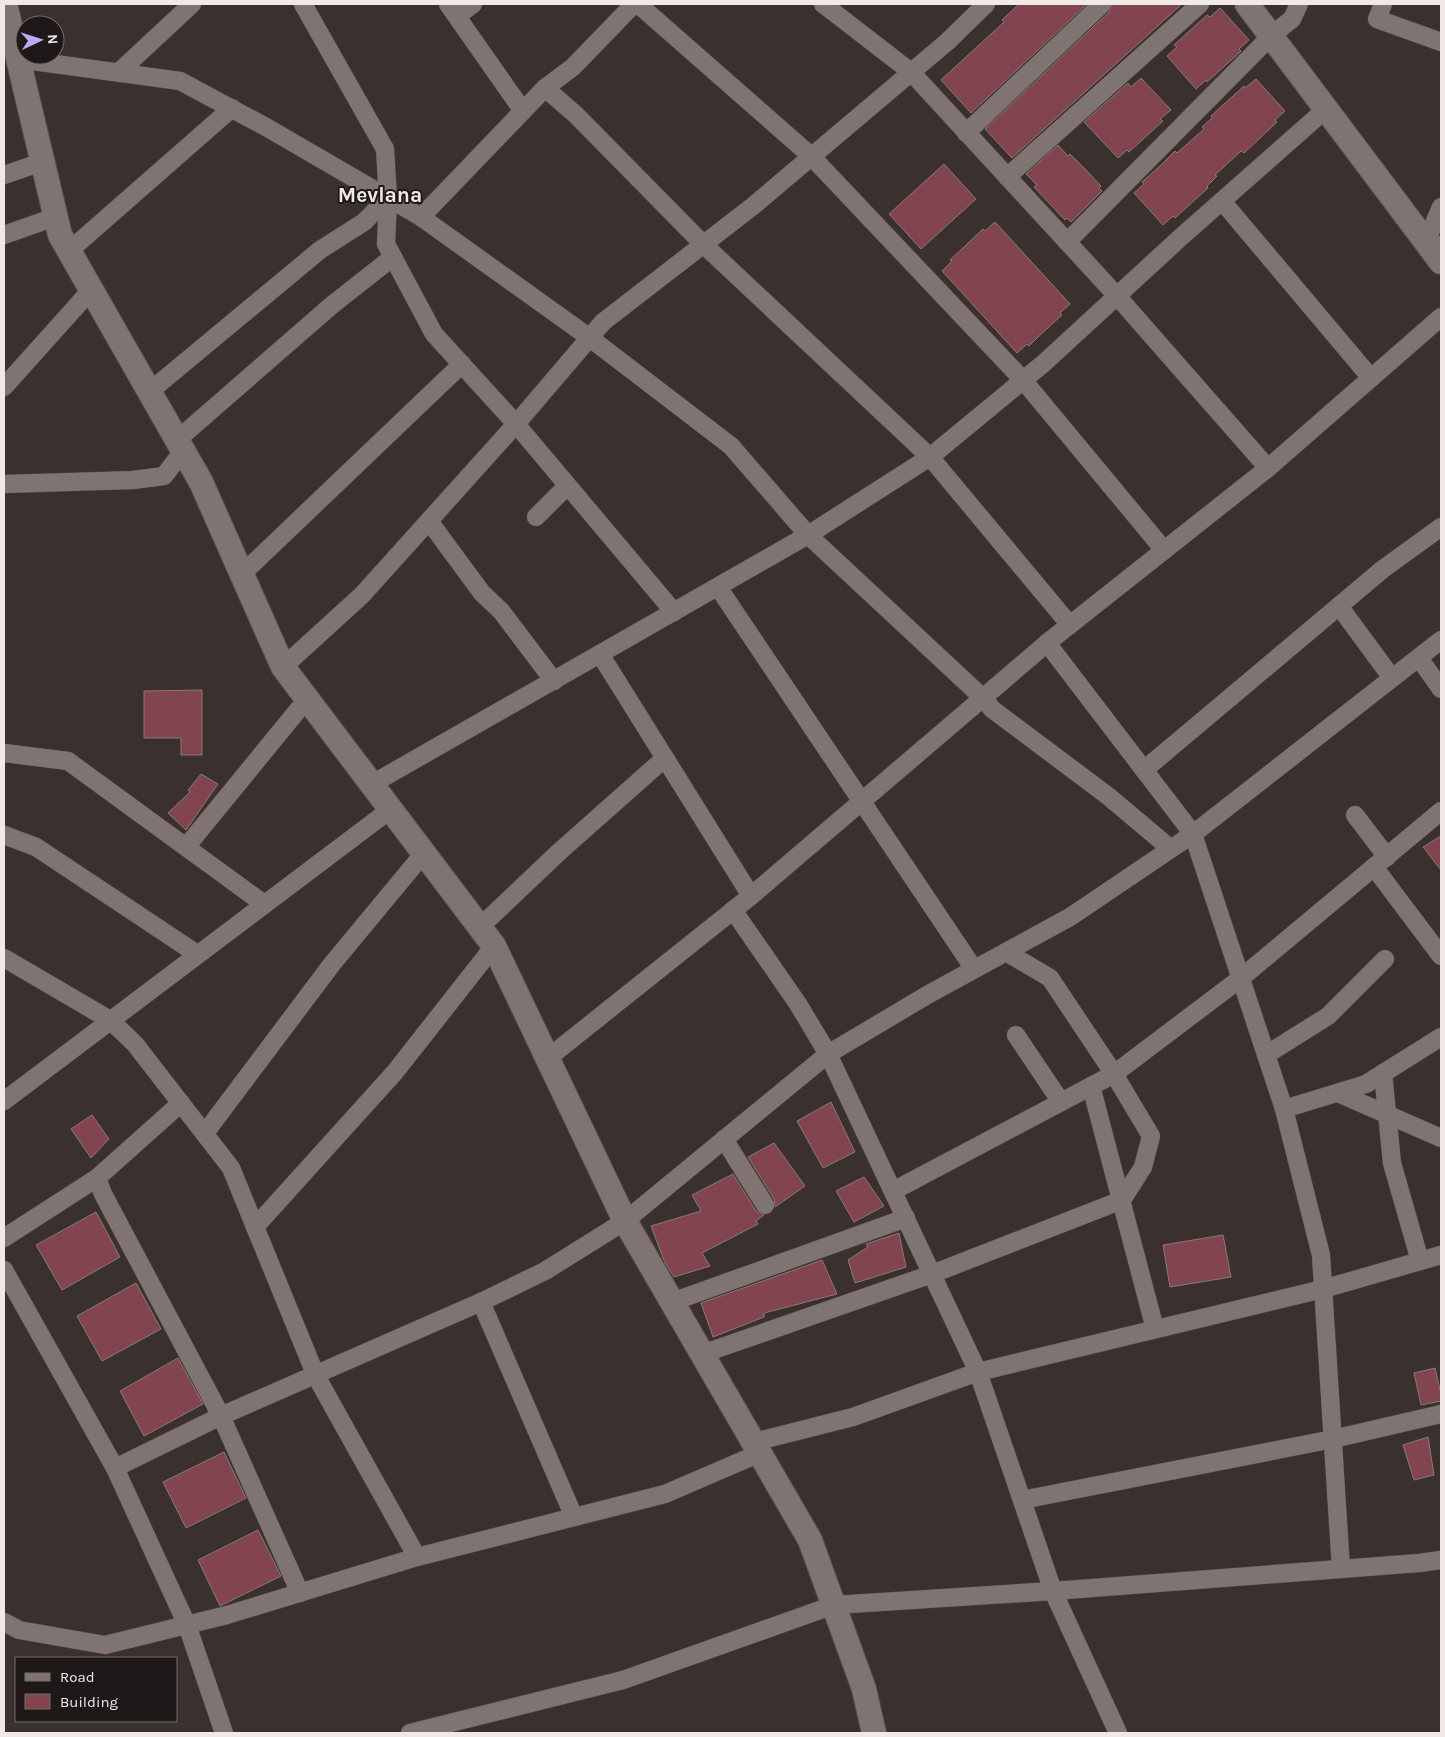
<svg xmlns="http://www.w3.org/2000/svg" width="1445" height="1737" viewBox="0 0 1445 1737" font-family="Karla,sans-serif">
<rect width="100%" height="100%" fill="#3a302e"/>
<g fill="#82454f" stroke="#867a7b">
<path d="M1019 4H1087L971 113 941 80 1004 22 1002 20Z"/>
<path d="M1112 4H1182L1012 158 985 129 1109 12Z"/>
<path d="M1220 8 1249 40 1239 49 1241 51 1239 53 1207 82 1206 80 1196 89 1167 56 1177 47 1174 45 1207 15 1210 17Z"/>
<path d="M1141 78 1171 110 1160 119 1163 121 1129 152 1127 150 1118 158 1084 122 1128 83 1131 87Z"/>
<path d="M1256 79 1285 111 1275 120 1277 122 1244 153 1241 151 1215 175 1217 176 1207 186 1208 188 1175 218 1173 216 1163 225 1134 193 1144 184 1142 182 1161 165 1175 151 1177 153 1204 129 1202 127 1212 118 1211 116 1244 86 1245 88Z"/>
<path d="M1058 145 1068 156 1070 154 1085 169 1101 186 1099 188 1102 191 1071 222 1067 218 1065 220 1034 187 1037 185 1026 174Z"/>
<path d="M944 164 976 199 921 249 889 214Z"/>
<path d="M995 222 1070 304 1060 313 1062 315 1038 337 1029 346 1027 344 1017 353 942 271 952 261 950 260 966 245 983 229 985 231Z"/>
<path d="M202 690V755H181V738H144V691Z"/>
<path d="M201 774 218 784 186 830 168 813 190 792 188 790Z"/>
<path d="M1441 836V870L1423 847Z"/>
<path d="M831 1102 855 1152 823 1168 797 1121Z"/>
<path d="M92 1115 109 1139 91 1158 71 1129Z"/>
<path d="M774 1143 805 1186 775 1207 774 1199 748 1157Z"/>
<path d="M733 1174 756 1211 764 1215 756 1221 758 1224 702 1253 710 1266 674 1277 665 1263 651 1226 701 1211 692 1195Z"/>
<path d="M864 1177 884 1206 854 1222 836 1191Z"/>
<path d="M96 1212 120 1257 62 1290 36 1245Z"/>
<path d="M899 1233 906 1267 855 1283 848 1260 868 1247 866 1244Z"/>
<path d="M1223 1235 1231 1277 1170 1287 1163 1245Z"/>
<path d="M822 1260 837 1294 764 1313V1317L713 1337 701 1303Z"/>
<path d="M136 1283 161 1329 102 1361 77 1316Z"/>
<path d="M178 1358 203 1404 144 1436 120 1391Z"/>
<path d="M1435 1368 1441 1394V1401L1421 1405 1414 1373Z"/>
<path d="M1428 1437 1434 1475 1414 1480 1403 1445Z"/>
<path d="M224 1452 246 1498 186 1528 163 1482Z"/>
<path d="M258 1530 281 1576 220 1606 198 1560Z"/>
</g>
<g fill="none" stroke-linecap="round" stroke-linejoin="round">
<g stroke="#574e4d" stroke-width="19">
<g id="street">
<path d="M303 4 385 149 388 198 386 244 434 334 516 424 674 612"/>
<path d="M448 4 523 111"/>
<path d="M638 4 811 156 1023 380 1164 550"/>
<path d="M823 4 911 72 1117 296 1268 468"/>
<path d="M1383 4 1377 19 1441 42"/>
<path d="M457 16 473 4"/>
<path d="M18 59 180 81 266 127 421 217 590 338 731 446 808 535 983 698 992 709 1108 796 1171 849"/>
<path d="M119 72 192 4"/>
<path d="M545 88 573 67 634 4"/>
<path d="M966 133 1102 4"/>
<path d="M4 175 42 162"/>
<path d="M1007 177 1200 4"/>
<path d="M1222 201 1371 378"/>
<path d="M421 217 545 88 576 115 703 244 930 457 1070 625"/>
<path d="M4 235 55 217"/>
<path d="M1067 242 1272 35 1292 19 1299 4"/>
<path d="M1436 244 1426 242 1441 207"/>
<path d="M69 251 232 108"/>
<path d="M4 387 91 290"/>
<path d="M149 392 320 250 364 222 388 198"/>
<path d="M177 440 332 305 393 257"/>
<path d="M4 484 133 480 164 476 183 451"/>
<path d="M536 517 567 486"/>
<path d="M429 521 482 593 501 611 554 681"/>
<path d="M241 575 462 364"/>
<path d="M718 587 974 969"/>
<path d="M1339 606 1392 678"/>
<path d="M1047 643 1193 834 1284 1109 1321 1255 1341 1569"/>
<path d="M600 654 751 896"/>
<path d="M1419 658 1441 689"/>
<path d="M283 667 362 595 516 424 603 322 753 206 947 42 986 4"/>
<path d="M4 753 68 761 264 904"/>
<path d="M1144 770 1383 569 1441 527"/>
<path d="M372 784 808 535 930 457 1044 363 1181 237 1326 109"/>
<path d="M1355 815 1387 857"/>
<path d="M4 835 36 847 197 954"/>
<path d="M186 847 307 699"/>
<path d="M1374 867 1441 956"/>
<path d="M733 910 798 1004 828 1054 978 1372 1053 1591 1118 1733"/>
<path d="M480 927 559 852 665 758"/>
<path d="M4 958 110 1020 135 1044 231 1168 316 1376 417 1557"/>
<path d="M1016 1035 1061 1102"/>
<path d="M1266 1055 1328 1016 1385 959"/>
<path d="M548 1058 751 896 1047 643 1268 468 1441 317"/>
<path d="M1383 1073 1392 1163 1420 1261"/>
<path d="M1091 1086 1155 1329"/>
<path d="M1338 1093 1441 1138"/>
<path d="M4 1101 391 809"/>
<path d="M1284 1109 1366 1084 1441 1037"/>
<path d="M205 1133 332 964 424 853"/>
<path d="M724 1139 765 1205"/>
<path d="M97 1178 103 1194 221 1416 115 1468"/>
<path d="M893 1191 1114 1074 1241 978 1441 811"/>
<path d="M255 1227 395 1072 494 946"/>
<path d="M4 1238 97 1178 181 1103"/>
<path d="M4 1270 115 1468 187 1625 224 1733"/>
<path d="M481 1302 574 1517"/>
<path d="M672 1302 906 1218"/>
<path d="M702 1354 932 1274 1122 1200 1143 1167 1151 1136 1114 1074 1050 978 1006 952"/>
<path d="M754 1442 853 1417 978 1372 1323 1289 1441 1255"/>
<path d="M1022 1500 1333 1439 1441 1414"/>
<path d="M300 1593 221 1416 481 1302 545 1271 625 1221 828 1054 929 994 1070 917 1193 834 1441 640"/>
<path d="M4 1622 19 1630 105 1645 227 1615 417 1557 665 1494 760 1453"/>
<path d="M410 1733 623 1680 834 1605 1053 1591 1419 1563 1441 1560"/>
</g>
</g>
<g stroke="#574e4d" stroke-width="26">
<g id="secondary">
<path d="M5 4 60 235 201 482 283 667 494 946 625 1221 810 1540 864 1689 874 1733"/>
<path d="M1247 4 1441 262"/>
</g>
</g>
<use href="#street" stroke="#7f7471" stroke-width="18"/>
<use href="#secondary" stroke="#7f7471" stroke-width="24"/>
</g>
<g text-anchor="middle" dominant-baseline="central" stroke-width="4" stroke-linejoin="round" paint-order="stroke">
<g font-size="21" font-weight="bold" fill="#f0e9e8" stroke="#1e1918">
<text x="380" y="195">Mevlana</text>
</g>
</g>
<rect width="1445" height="1737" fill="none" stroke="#f0e9e8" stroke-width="10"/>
<rect x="15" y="1657" width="162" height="65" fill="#1e1918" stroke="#726c6b"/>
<rect x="25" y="1673" width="25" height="8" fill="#7f7471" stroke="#726c6b"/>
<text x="60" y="1682" font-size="15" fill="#f0e9e8">Road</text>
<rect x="25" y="1694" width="25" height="15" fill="#82454f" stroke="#726c6b"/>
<text x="60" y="1707" font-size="15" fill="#f0e9e8">Building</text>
<g transform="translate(40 40) rotate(86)"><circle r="24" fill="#1e1918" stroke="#726c6b"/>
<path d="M0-4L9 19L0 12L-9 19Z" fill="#b8abf7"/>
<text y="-8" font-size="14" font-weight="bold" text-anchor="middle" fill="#f0e9e8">N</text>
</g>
</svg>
